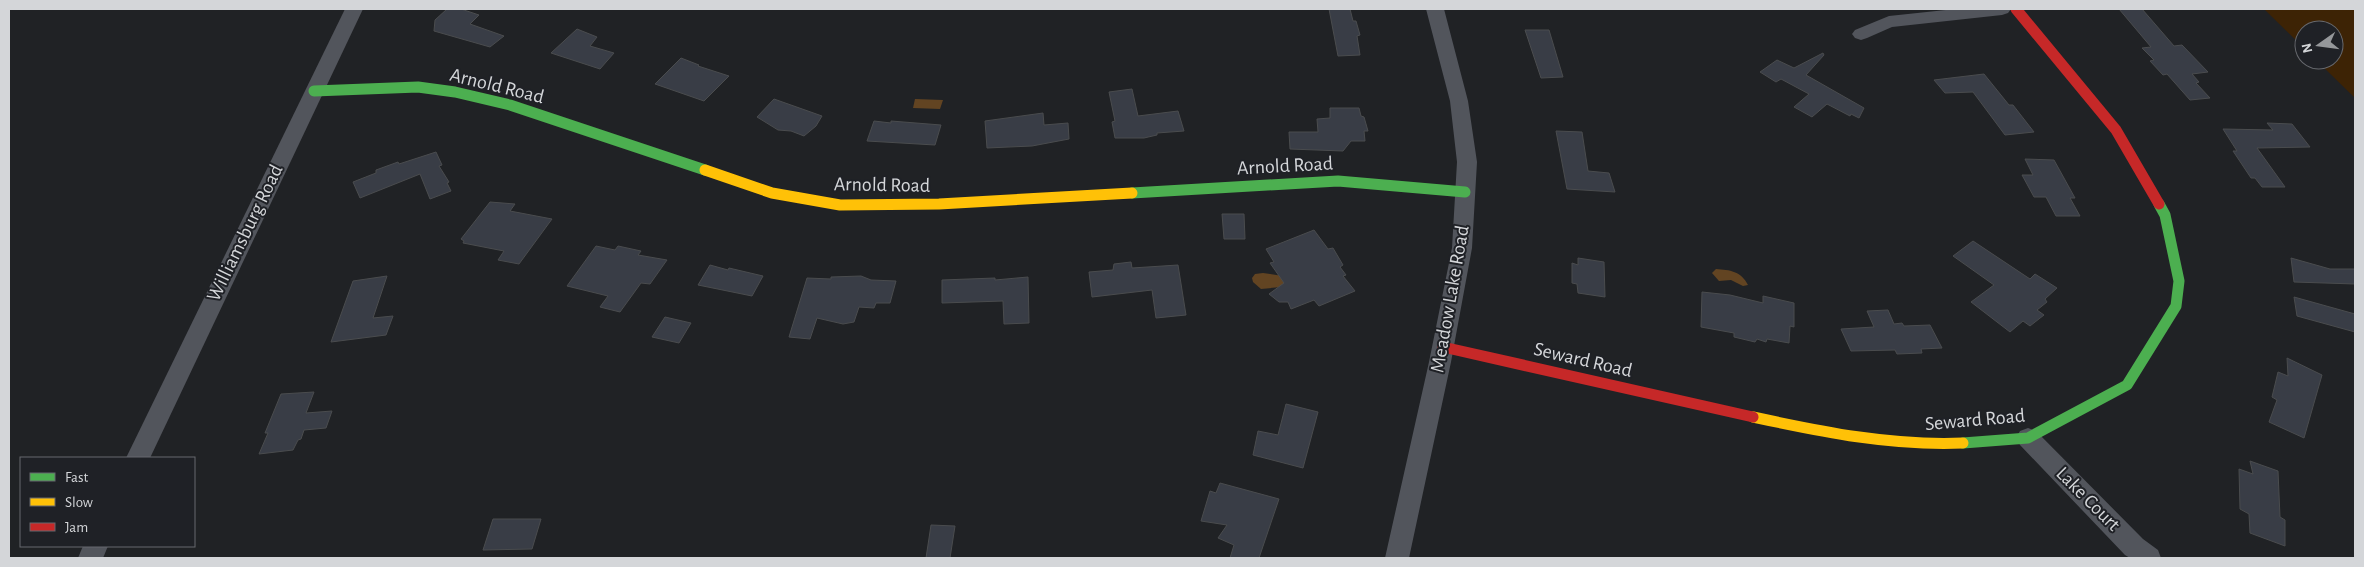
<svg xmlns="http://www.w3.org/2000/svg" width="2364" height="567" viewBox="0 0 2364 567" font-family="'Alegreya Sans',sans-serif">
<rect width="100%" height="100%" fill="#202225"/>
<path fill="#3d2305" d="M2264 9H2355V98L2316 60H2334V30H2304V48Z"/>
<g fill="#624422">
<path d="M915 99 943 100 940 109 913 108Z"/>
<path d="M1716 269C1730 270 1741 271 1748 285L1743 286 1731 280 1719 281 1712 273Z"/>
<path d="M1263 273 1283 276 1285 283 1281 287 1261 289 1253 282 1252 278 1255 274Z"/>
</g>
<g fill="#393d46" stroke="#4a4c4e">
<path d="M447 9H461L479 15 470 24 504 36 490 47 434 31 435 20Z"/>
<path d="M1329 9H1350L1353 21H1356L1360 35 1357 36 1360 55 1338 56Z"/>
<path d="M2119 9H2142L2174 46 2182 45 2208 72 2192 74 2199 82 2196 83 2210 98 2190 100 2167 74 2163 75 2150 61 2154 60 2142 48 2151 47Z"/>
<path d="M577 29 597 37 590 46 614 53 600 69 551 53Z"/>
<path d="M1525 30H1549L1563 77 1541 78Z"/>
<path d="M1823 53 1824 55 1806 75 1864 108 1859 118 1851 114 1850 116 1827 104 1812 117 1794 107 1809 94 1781 79 1776 82 1760 72 1777 60 1794 68Z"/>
<path d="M681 58 699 65 698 66 729 76 704 101 655 84Z"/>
<path d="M1984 74 2009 105H2013L2034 132 2005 135 1973 92 1945 93 1934 80Z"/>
<path d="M1132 89 1138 116 1178 111 1184 131 1157 133V135L1144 138H1115L1112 122 1115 121 1109 92Z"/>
<path d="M774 99 822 116 816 126 804 136 791 131 778 130 757 117Z"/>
<path d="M1330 108H1359L1361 116 1364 117 1368 131H1364L1365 141H1351L1343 151 1290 149 1289 132H1318L1317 119 1330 118Z"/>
<path d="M1043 113 1044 125 1068 123 1069 139 1032 146 987 148 985 121Z"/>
<path d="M874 121 891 123V121L941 125 935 145 867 141Z"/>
<path d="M2267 123 2292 124 2310 147 2257 148 2285 187H2262L2255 178H2251L2233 151H2237L2223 129 2273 130Z"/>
<path d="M1556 131 1582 132 1588 171 1609 173 1615 192 1567 189Z"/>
<path d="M436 152 442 165 439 166 449 182 447 183 451 191 430 199 420 174 360 198 353 182 376 173V170L398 162 399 164Z"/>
<path d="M2025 159 2054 160 2075 198H2070L2080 216H2056L2046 197H2034L2022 175H2033Z"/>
<path d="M490 202 515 204 510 211 552 219 519 264 498 260 504 251 463 243 464 241 461 239Z"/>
<path d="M1222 214H1244L1245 239H1224Z"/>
<path d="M1314 230 1328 249 1333 248 1343 265 1340 267 1346 275 1343 276 1355 291 1319 306 1314 300 1291 309 1288 302H1279L1269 294 1284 283 1270 263 1274 262 1266 249Z"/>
<path d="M1973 241 2030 279 2035 274 2057 288 2045 299 2047 302 2037 310 2044 315 2030 326 2023 321 2010 332 1971 302 1994 285 1953 256Z"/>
<path d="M596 246 615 250 618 246 641 251 638 255 667 260 650 284 641 283 620 312 600 307 608 296 567 286Z"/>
<path d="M1578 258 1604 262 1605 297 1578 293 1577 284 1572 283V263L1578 265Z"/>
<path d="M2291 258 2330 269H2355V284L2294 282Z"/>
<path d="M1131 262 1132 268 1178 265 1186 315 1156 318 1152 290 1092 297 1089 272 1113 270 1114 264Z"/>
<path d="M710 265 728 270 729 268 763 276 752 296 698 285Z"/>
<path d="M387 276 373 318 393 316 386 335 331 342 353 281Z"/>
<path d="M861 276 871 280 896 281 890 303H876L874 308 859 307 854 322 843 324 817 318 810 339 789 337 807 278 831 279V277Z"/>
<path d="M1028 277 1029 323 1004 324 1003 301 942 303V280L995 278V280Z"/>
<path d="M1702 292 1730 295 1763 303V296L1794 303V327L1790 326 1789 343 1767 339 1766 342 1757 339 1755 342 1734 337V333L1701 327Z"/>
<path d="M2294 297 2355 314V332L2297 316Z"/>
<path d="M1888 310 1894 324 1902 323 1904 326 1930 325 1942 348 1921 349 1922 353 1897 354 1895 350 1851 351 1841 329 1874 327 1867 311Z"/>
<path d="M665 317 691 323 679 343 652 337Z"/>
<path d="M2287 358 2322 375 2304 438 2269 422 2277 400 2272 397 2278 372 2288 376Z"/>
<path d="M314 392 306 413 332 411 326 428 304 430 301 439 298 440 293 450 259 454 268 433H265L281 394Z"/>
<path d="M1286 404 1318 412 1303 468 1253 455 1258 431 1278 435Z"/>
<path d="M2250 461 2278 471 2280 517 2285 520V546L2250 533 2249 514 2240 509 2239 469 2253 474Z"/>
<path d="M1220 483 1279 499 1259 558H1230L1234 545 1218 538 1227 525 1201 521 1210 491 1216 493Z"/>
<path d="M493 519H541L532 549 483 550Z"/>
<path d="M931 525 955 526 950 558H926Z"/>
</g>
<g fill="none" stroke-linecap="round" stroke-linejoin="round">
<g fill="#52555c" fill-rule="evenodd">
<path d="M345 9H363L150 458H126Z"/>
<path d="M1426 9H1444L1468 101 1477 162 1472 248 1451 362 1409 558H1385L1429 362 1452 248 1457 162 1450 101Z"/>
<path d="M1955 9H2011L2008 13 2002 15 1892 27 1867 38 1861 40 1855 38 1852 34 1855 30 1889 16Z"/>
<path d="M2028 428 2036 431 2143 539 2158 550 2161 558H2130L2125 555 2020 445 2016 438 2020 431Z"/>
<path d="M83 546H108L103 558H78Z"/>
</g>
<g stroke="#4caf50" stroke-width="11">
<path d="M314 91 418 87 455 92 510 105 705 170"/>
<path d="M1132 193 1338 181 1465 192"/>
<path d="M1963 443 2028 438 2127 385 2176 306 2179 281 2165 215 2159 204"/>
</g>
<g stroke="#ffc107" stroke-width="11">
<path d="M705 170 772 193 840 205 939 204 1132 193"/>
<path d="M1753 417C1823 432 1891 446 1963 443"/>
</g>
<g stroke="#c62828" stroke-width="11">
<path d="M2016 9 2116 130 2159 204"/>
<path d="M1443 347 1753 417"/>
</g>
</g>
<g text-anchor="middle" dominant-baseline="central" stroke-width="4" stroke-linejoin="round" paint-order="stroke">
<g font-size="20" fill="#d4d6d9" stroke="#1f2126">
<text transform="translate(497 86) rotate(14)">Arnold Road</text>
<text transform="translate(1285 166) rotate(-3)">Arnold Road</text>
<text transform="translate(882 185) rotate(1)">Arnold Road</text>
<text transform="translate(245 233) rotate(-64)">Williamsburg Road</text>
<text transform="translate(1450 299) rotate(-80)">Meadow Lake Road</text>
<text transform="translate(1583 360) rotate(13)">Seward Road</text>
<text transform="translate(1975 420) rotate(-5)">Seward Road</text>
<text transform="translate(2088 499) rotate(45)">Lake Court</text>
</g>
</g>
<rect width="2364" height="567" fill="none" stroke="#d4d6d9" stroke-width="20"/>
<rect x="20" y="457" width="175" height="90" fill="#1f2126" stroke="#67696e"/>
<rect x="30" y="473" width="25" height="8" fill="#4caf50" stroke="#67696e"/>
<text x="65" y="482" font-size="15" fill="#d4d6d9">Fast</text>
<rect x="30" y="498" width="25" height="8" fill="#ffc107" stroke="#67696e"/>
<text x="65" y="507" font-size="15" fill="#d4d6d9">Slow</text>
<rect x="30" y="523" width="25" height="8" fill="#c62828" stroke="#67696e"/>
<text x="65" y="532" font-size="15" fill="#d4d6d9">Jam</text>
<g transform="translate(2319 45) rotate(256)"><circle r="24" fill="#1f2126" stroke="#67696e"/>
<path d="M0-4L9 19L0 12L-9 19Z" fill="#95979a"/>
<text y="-8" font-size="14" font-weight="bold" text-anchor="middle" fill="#d4d6d9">N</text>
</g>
</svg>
